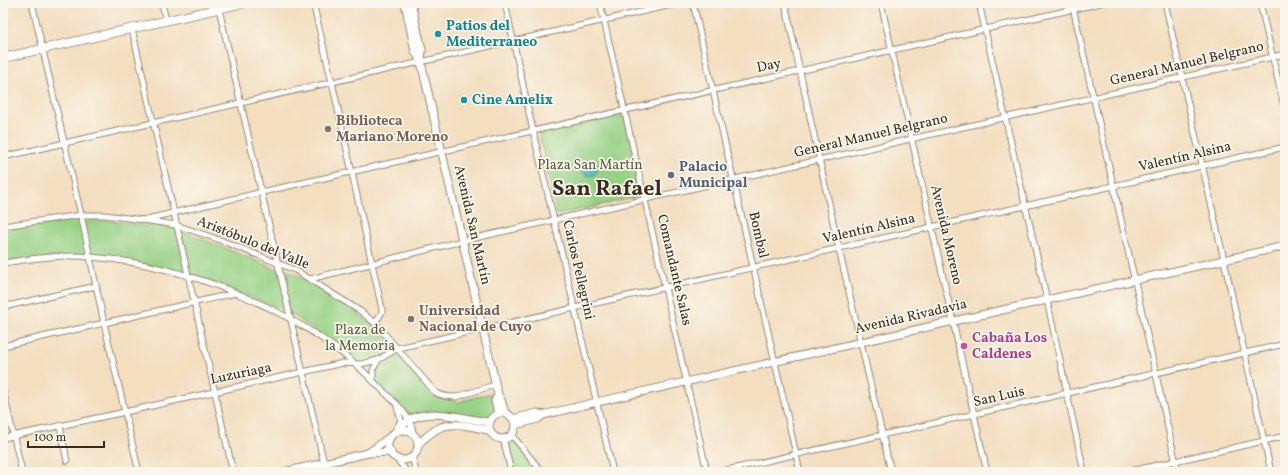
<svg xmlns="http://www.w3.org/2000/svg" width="1288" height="475" viewBox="0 0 1288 475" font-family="Vollkorn,serif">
<rect width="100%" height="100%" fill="#fbf7ec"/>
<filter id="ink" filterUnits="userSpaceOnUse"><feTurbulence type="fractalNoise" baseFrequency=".025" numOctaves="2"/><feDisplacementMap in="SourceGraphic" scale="8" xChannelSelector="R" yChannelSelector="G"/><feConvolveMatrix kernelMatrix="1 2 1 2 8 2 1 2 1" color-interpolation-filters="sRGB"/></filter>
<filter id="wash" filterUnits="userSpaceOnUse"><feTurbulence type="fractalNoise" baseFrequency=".012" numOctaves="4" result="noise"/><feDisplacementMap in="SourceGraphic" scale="16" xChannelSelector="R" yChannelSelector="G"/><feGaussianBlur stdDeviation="0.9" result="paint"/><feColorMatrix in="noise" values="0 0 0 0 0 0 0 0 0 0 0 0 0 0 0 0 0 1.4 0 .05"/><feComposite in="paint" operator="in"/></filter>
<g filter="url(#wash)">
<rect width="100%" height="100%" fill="#f3dec0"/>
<g fill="#96d185" stroke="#687e52">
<path d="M624 114 642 196 557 215 539 133Z"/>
<path d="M85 218 177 229 282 271 281 268 309 280 376 327 434 396 458 402 490 393 495 413 486 419 451 412 429 411 410 415 353 359 289 312 184 272 89 254 3 262V230Z"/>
<path d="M511 437 541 472H519L514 466 505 440Z"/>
</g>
<circle fill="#4cb8c9" stroke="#447174" cx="590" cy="168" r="8"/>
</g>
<g filter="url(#ink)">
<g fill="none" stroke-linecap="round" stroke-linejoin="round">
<g stroke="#97846f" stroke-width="7">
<g id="minor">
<path d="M32 3 81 215 104 323 139 472"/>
<path d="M162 3 166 21"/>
<path d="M313 3 332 82 382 309V312L375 323"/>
<path d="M505 3 533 131 613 472"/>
<path d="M600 3 707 472"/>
<path d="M693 3 800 472"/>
<path d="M785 3 839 249 891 472"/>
<path d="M881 3 987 472"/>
<path d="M979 3 1047 300 1084 472"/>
<path d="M1072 3 1178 472"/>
<path d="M1165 3 1224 260 1271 472"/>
<path d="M1260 3 1285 110"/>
<path d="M219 9 326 472"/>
<path d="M132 29 233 472"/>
<path d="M3 157 680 3"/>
<path d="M143 220 262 192 1101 3"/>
<path d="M3 226 81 215H105L143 220 176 225 220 240 295 270 360 311 375 323 435 392C441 396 448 397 456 397L495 385"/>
<path d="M3 263C31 259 62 254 91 257 189 265 310 313 378 386 391 399 411 414 413 433"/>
<path d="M310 279 462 241 1285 54"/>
<path d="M3 307 96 286"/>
<path d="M3 346 236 293"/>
<path d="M373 380V370L378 360"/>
<path d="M3 390 22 472"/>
<path d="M60 426 67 461"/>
<path d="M394 433 401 420 397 407"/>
<path d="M511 434 542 472"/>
<path d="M3 438 125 412 343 363 361 364 378 360 398 348 1285 147"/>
<path d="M503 438 511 472"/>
<path d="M412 457 416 472"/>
<path d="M396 458 407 472"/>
<path d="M718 472 1285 344"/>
<path d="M1127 472 1285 436"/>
</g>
</g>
<g stroke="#97846f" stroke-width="9">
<g id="major">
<path d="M405 3 415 51 421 62 498 395 501 400 505 413"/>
<path d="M411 3 422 50 421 62"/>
<path d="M498 395 495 401 498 413"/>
<circle cx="502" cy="426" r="13"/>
<path d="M513 419 537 413 543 415"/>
<path d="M515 425 538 419 543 415 597 402 1285 246"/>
<circle cx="403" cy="445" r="15"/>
<path d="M398 431C401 427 405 423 409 420 432 407 466 420 490 422"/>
<path d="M418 444C425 438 432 431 441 427 456 421 475 428 490 430"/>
<path d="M368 453 391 452"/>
<path d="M284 472 368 453 391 436"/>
</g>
</g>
<g stroke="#97846f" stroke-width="10">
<path id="highway" d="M3 58 243 3"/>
</g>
<use href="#minor" stroke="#fff" stroke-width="5"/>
<use href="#major" stroke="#fff" stroke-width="7"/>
<use href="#highway" stroke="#fff" stroke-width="8"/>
</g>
</g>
<g fill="#0f9aa8" stroke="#fbf7ec" stroke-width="1.5">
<circle cx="438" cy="34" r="4"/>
<circle cx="464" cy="100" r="4"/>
</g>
<g fill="#8d6e63" stroke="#fbf7ec" stroke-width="1.5">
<circle cx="328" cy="129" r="4"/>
<circle cx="411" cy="319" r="4"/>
</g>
<circle fill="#5c6f8a" stroke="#fbf7ec" stroke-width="1.5" cx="671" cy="175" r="4"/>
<circle fill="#d1479c" stroke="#fbf7ec" stroke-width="1.5" cx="964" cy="346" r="4"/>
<g text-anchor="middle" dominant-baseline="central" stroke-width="3.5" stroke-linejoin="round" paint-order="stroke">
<g font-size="14" font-weight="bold" fill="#0d838f" stroke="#fbf7ec" text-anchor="start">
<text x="446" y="26">Patios del<tspan x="446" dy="16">Mediterraneo</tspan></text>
<text x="472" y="100">Cine Amelix</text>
</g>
<g font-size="14" fill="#3b2a1e" stroke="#fbf7ec">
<text transform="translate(1187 64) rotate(-13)">General Manuel Belgrano</text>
<text transform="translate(769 66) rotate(-12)">Day</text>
<text transform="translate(871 136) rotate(-13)">General Manuel Belgrano</text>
<text transform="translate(1185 157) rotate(-13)">Valentín Alsina</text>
<text transform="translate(472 225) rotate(77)">Avenida San Martín</text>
<text transform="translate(869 229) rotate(-13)">Valentín Alsina</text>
<text transform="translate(758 235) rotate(77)">Bombal</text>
<text transform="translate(946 235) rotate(77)">Avenida Moreno</text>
<text transform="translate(253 243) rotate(22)">Aristóbulo del Valle</text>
<text transform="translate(578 270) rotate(77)">Carlos Pellegrini</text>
<text transform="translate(674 270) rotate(77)">Comandante Salas</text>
<text transform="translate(911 317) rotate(-13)">Avenida Rivadavia</text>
<text transform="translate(241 374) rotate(-12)">Luzuriaga</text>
<text transform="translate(999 397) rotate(-13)">San Luis</text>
</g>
<g font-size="14" font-weight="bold" fill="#785e54" stroke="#fbf7ec" text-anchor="start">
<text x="336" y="121">Biblioteca<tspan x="336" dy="16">Mariano Moreno</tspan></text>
<text x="419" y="311">Universidad<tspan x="419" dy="16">Nacional de Cuyo</tspan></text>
</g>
<g font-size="14" fill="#565c3d" stroke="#fbf7ec">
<text x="590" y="165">Plaza San Martín</text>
<text x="360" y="330">Plaza de<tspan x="360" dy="16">la Memoria</tspan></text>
</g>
<g font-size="14" font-weight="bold" fill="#4e5e75" stroke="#fbf7ec" text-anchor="start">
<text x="679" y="167">Palacio<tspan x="679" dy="16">Municipal</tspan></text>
</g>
<g font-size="14" font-weight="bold" fill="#b23c85" stroke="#fbf7ec" text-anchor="start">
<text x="972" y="338">Cabaña Los<tspan x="972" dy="16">Caldenes</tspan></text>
</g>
<g font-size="22" font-weight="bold" fill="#3b2a1e" stroke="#fbf7ec">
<text x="607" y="189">San Rafael</text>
</g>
</g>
<rect width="1288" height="475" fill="none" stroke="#fbf7ec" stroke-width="16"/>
<path d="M28 441v6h76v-6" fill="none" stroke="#3b2a1e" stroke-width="2"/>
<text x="34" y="441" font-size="12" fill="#3b2a1e" stroke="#fbf7ec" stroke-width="3" paint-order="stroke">100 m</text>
</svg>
